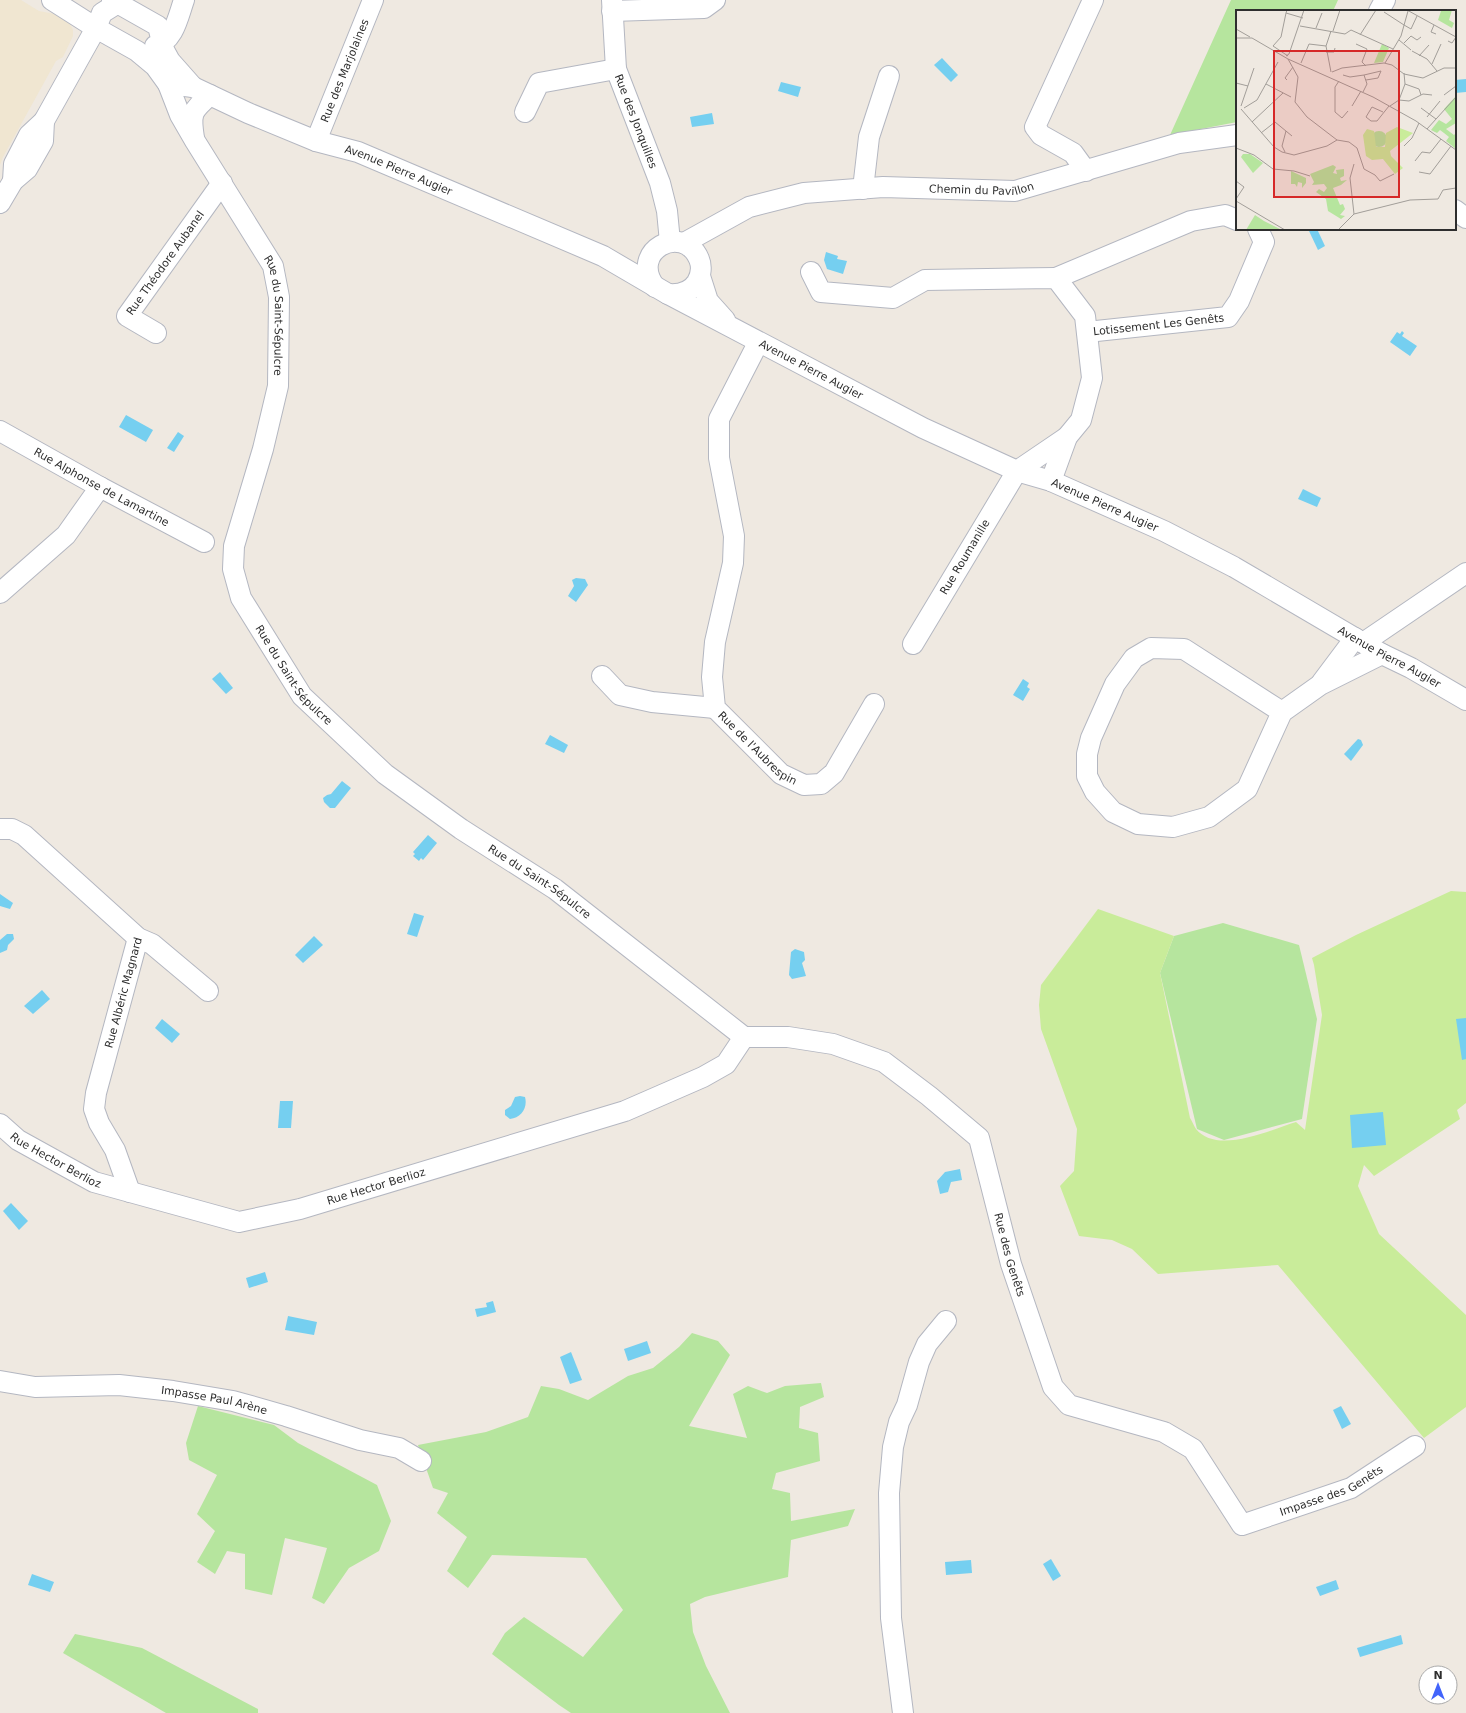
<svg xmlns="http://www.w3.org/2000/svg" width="1466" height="1713" viewBox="0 0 1466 1713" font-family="'DejaVu Sans',sans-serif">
<rect width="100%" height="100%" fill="#efe9e1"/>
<path fill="#f0e6d1" d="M0 0H21L39 11 55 14 62 17 69 22 73 30V36L63 57 56 61 3 157 0 165Z"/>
<g fill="#b6e59e">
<path d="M1231 0H1338L1333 11H1237V122L1170 135Z"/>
<path d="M1223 923 1299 945 1317 1019 1302 1119 1224 1140 1197 1129 1160 973 1174 936Z"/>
<path d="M692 1333 718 1341 730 1355 689 1426 747 1438 733 1394 748 1386 767 1393 785 1386 821 1383 824 1397 800 1407 799 1428 818 1433 820 1461 776 1473 772 1489 790 1493 791 1521 855 1509 848 1526 791 1540 788 1577 705 1597 690 1604 693 1632 706 1666 730 1713H571L559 1705 492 1654 505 1633 524 1617 583 1657 623 1610 586 1558 492 1555 468 1588 447 1571 467 1537 437 1513 448 1493 433 1488 418 1445 486 1432 528 1417 541 1386 559 1389 588 1400 628 1376 653 1368 679 1347Z"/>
<path d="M198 1406 274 1425 298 1443 377 1485 391 1521 379 1551 349 1568 324 1604 312 1598 327 1548 285 1538 272 1595 245 1589V1554L227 1551 215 1574 197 1562 215 1531 197 1514 217 1475 189 1460 186 1443Z"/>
<path d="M75 1634 142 1648 258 1709V1713H166L63 1653Z"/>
</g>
<path fill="#c9ec9a" d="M1451 891 1466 892V1103L1457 1110 1460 1119 1374 1176 1364 1165 1358 1186 1379 1234 1466 1315V1407L1424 1438 1278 1265 1158 1274 1132 1249 1112 1240 1079 1236 1060 1186 1074 1171 1077 1129 1041 1029 1039 1005 1041 985 1098 909 1174 936 1160 973 1190 1118C1192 1121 1194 1126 1196 1129 1217 1155 1270 1130 1296 1122L1305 1130 1322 1015 1314 965 1312 958 1356 935Z"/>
<g fill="#75cff0">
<path d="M942 58 958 75 951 82 934 65Z"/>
<path d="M1466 79V92L1455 93V80Z"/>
<path d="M781 82 801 87 798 97 778 91Z"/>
<path d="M712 113 714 124 692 127 690 117Z"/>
<path d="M1312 229H1317L1325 246 1318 250 1309 231Z"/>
<path d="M826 252 838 256 837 259 847 261 843 274 827 269 824 260Z"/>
<path d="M1402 331 1404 333 1402 336 1417 346 1410 356 1390 342 1397 332 1400 334Z"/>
<path d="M126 415 153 430 146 442 119 427Z"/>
<path d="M178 432 184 436 174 452 167 448Z"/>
<path d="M1303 489 1321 498 1317 507 1298 499Z"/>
<path d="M576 578 585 579 588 585 576 602 568 596 574 586 572 580Z"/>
<path d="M220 672 233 688 226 694 212 679Z"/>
<path d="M1023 679 1029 683 1027 687 1030 689 1023 701 1013 695Z"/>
<path d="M550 735 568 745 564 753 545 744Z"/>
<path d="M1358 739 1361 740 1363 745 1351 761 1344 754Z"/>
<path d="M342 781 351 788 335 808H330L324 802 323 798 327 795 331 794Z"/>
<path d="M428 835 437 843 423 860 421 858 419 861 413 856 415 854 413 852Z"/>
<path d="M0 894 13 903 10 909 0 906Z"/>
<path d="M414 913 424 916 417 937 407 934Z"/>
<path d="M7 934H13L14 939 8 945 7 950 0 953V940Z"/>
<path d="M314 936 323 945 303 963 295 955Z"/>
<path d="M795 949 804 952 805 960 802 963 806 976 792 979 789 975 791 952Z"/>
<path d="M42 990 50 999 33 1014 24 1006Z"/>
<path d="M1466 1018V1059L1462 1060 1456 1019Z"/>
<path d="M162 1019 180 1034 172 1043 155 1028Z"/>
<path d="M520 1096 525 1097C528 1108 521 1118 510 1119L505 1115V1110L511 1106 515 1097Z"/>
<path d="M280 1101H293L291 1128H278Z"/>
<path d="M1383 1112 1386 1145 1352 1148 1350 1115Z"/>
<path d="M960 1169 962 1180 951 1182 948 1192 940 1194 937 1181 945 1172Z"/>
<path d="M11 1203 28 1221 19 1230 3 1211Z"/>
<path d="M265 1272 268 1282 249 1288 246 1278Z"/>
<path d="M493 1301 496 1312 477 1317 475 1309 487 1307 486 1303Z"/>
<path d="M288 1316 317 1322 314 1335 285 1330Z"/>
<path d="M647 1341 651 1353 628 1361 624 1349Z"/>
<path d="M571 1352 582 1380 570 1384 560 1357Z"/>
<path d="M1341 1406 1351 1424 1342 1429 1333 1410Z"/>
<path d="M1051 1559 1061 1576 1053 1581 1043 1564Z"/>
<path d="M971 1560 972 1573 946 1575 945 1562Z"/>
<path d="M32 1574 54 1582 50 1592 28 1585Z"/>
<path d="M1336 1580 1339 1589 1320 1596 1316 1587Z"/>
<path d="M1401 1635 1403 1644 1360 1657 1357 1648Z"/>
</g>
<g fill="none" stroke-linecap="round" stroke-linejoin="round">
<g stroke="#b4b7c1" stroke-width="22">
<g id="minor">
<path id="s1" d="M52 0 96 28 137 51 155 66 168 84 193 87 248 113 316 141 358 152 603 256 668 294 923 428 1017 471 1051 481 1164 531 1234 567 1382 654 1411 668 1466 700"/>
<path d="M112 0 158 26 164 50 170 61 193 87"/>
<path id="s2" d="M612 0 616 69 660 183 667 211 670 242"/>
<path d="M612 11 704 8 715 0"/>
<path d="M1379 11 1385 0"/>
<path d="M155 46C174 41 178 17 184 0"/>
<path id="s3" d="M168 84 180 115 195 141 273 266 279 297 278 386 263 449 234 546 233 569 241 598 302 696 385 774 461 829 555 889 744 1037"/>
<path d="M525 112 539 83 616 69"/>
<path d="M194 138C190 113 192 111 210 95"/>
<path id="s4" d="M316 141 373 0"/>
<path d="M1086 171 1073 153 1041 135 1035 127 1093 0"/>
<path d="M13 181 14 164 29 135 44 121 96 28 102 13 118 3"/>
<path d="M863 189 869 137 889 76"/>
<path d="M0 203 13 181 27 169 43 141 44 121"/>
<path d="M1455 210 1466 218"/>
<path id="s5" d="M684 243 749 207 804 193 883 187 1015 191 1179 143 1237 135"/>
<path d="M811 272 821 292 893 298 925 280 1056 278 1085 316 1092 378 1081 420 1067 437 1017 471 913 644"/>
<path d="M700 276 708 301 725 320"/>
<path d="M1056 278 1191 221 1225 215 1237 220"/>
<path d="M655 287C628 251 683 222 699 259 702 266 701 275 697 282 690 293 679 295 668 294"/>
<path id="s6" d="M1087 332 1228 317 1239 301 1264 242 1258 229"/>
<path id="s7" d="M156 333 127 316 222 183"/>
<path id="s8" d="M758 343 719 419V458L734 536 733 563 715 642 712 677 715 708 781 774 804 785 821 784 834 773 874 704"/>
<path id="s9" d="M0 431 100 487 204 542"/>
<path d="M1051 481 1067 437"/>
<path d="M0 593 66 535 100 487"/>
<path d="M1363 643 1466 573"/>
<path d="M602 676 620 695 652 702 715 708"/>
<path d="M1322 682 1355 638"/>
<path d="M1282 712 1184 649 1151 648 1134 658 1115 684 1091 738 1087 754V776L1095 792 1113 812 1138 824 1173 827 1209 817 1247 789 1282 712 1320 685 1382 654"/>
<path d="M0 829H12L24 835 138 938 152 944 208 991"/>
<path id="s10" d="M744 1037H788L833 1044 884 1062 929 1096 979 1138 1011 1264 1053 1387 1069 1405 1164 1432 1193 1449 1242 1525 1351 1488 1415 1446"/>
<path id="s11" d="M0 1124 18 1140 94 1182 239 1222 300 1209 625 1111 703 1077 726 1064 744 1037"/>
<path id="s12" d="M130 1192 115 1150 99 1123 94 1109 96 1093 138 938"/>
<path id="s13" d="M0 1381 35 1387 119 1385 173 1391 233 1401 286 1416 360 1440 399 1448 421 1461"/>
<path d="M903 1713 891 1618 889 1493 893 1447 899 1422 907 1405 919 1362 927 1344 946 1321"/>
</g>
</g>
<use href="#minor" stroke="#fff" stroke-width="20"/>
</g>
<g text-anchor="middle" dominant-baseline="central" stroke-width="3" stroke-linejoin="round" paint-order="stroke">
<g font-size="11" fill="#2e2e2e" stroke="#fff">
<text stroke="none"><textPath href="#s4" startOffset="76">Rue des Marjolaines</textPath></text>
<text stroke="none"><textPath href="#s2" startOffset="125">Rue des Jonquilles</textPath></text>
<text stroke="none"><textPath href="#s1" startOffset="392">Avenue Pierre Augier</textPath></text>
<text stroke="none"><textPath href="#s5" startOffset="309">Chemin du Pavillon</textPath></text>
<text stroke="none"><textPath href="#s7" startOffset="99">Rue Théodore Aubanel</textPath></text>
<text stroke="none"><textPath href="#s3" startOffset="260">Rue du Saint-Sépulcre</textPath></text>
<text stroke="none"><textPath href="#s6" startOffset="72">Lotissement Les Genêts</textPath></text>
<text stroke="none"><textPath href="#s1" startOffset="851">Avenue Pierre Augier</textPath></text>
<text stroke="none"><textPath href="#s9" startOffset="116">Rue Alphonse de Lamartine</textPath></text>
<text stroke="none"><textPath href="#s1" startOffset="1175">Avenue Pierre Augier</textPath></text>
<text transform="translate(965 557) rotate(-59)">Rue Roumanille</text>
<text stroke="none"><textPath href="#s1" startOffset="1498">Avenue Pierre Augier</textPath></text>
<text stroke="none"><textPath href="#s3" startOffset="644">Rue du Saint-Sépulcre</textPath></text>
<text stroke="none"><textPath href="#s8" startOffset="437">Rue de l'Aubrespin</textPath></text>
<text stroke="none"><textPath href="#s3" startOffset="968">Rue du Saint-Sépulcre</textPath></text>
<text stroke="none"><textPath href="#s12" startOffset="211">Rue Albéric Magnard</textPath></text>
<text stroke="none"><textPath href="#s11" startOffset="67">Rue Hector Berlioz</textPath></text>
<text stroke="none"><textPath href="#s11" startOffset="403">Rue Hector Berlioz</textPath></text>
<text stroke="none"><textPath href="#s10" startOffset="386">Rue des Genêts</textPath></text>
<text stroke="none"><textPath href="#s13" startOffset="216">Impasse Paul Arène</textPath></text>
<text stroke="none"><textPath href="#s10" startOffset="868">Impasse des Genêts</textPath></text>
</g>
</g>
<g transform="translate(1236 10)">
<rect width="220" height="220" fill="#efe9e1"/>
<path d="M209 0H216L213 10 218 13 216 18 202 10 205 1ZM146 34 153 38 147 52 138 53ZM220 86V113L210 119 218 125 220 123V139L210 131 213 127 208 123 204 120 201 123 195 120 203 110 210 114 216 109 208 99ZM135 129a8 8 0 1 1 16 0a8 8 0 1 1-16 0ZM7 144H14L27 153 17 163 5 147ZM97 155 100 157 97 163 101 164 100 160 108 159V166L104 168 105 171 111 170 105 175 97 178 104 195 107 194 109 199 104 205 109 206 105 209 92 201 90 189 80 182 83 179 88 182 91 178 88 174 76 175 78 172 74 164ZM55 161 70 168V173L66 178V173L62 172 61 177 59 174H55ZM19 205 28 211 46 220H10Z" fill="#b6e59e"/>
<path d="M161 117 177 123 154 141 155 146 167 158 159 164 147 149 136 150 130 146 127 125 131 119 138 121 140 137H149L150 123Z" fill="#c9ec9a"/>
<path fill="none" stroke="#a29e99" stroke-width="1" d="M51 0 50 3 67 8M171 0 220 27 216 33 212 31M148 2 168 15M168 15 175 19 181 6M198 15 195 22 200 24M64 16 109 24 115 20 157 39M80 18 86 3M0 19 14 27M97 21 104 0M124 25 140 0M0 28H16L52 49 137 87 180 111 220 140M163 30 175 40M168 33 175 26 181 30 185 27M120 34 131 39 126 52 130 56M37 36 45 27 50 3M37 36 52 46M176 41 191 49 201 61M90 42H98L99 38M50 46 53 44 68 0M183 46 193 35M52 49 62 67 59 92 71 107 101 130M65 53 73 34 90 36M149 53 165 26 172 1M196 54 205 34M95 62 90 36 95 21M96 62 106 58 148 53 156 55 168 64 187 68 208 58H220M107 65 114 67 128 65 131 74 127 82M128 65 145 61 142 68 130 70M51 70 49 68 57 57M103 71 99 77V102L106 108 112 101M0 73 12 76M30 74 55 87M169 74 183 79 185 85M208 85 220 76M163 90 173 91 187 84 196 85M5 96 18 58M116 96 125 81M154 96 163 90 169 74 168 63M8 98 21 90 42 52M185 98 200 109M5 99 38 137 46 142 58 145 91 136 101 130M147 102 136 97 130 107 135 111H141L153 96M191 107 204 91M16 112 47 83M191 119 220 87M25 123 39 112 56 126M101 130 113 132 121 138 128 159 139 165 144 171 158 164M168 136 176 128 183 113M0 138 18 145 37 159 58 161 74 166M49 142 46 136 50 121M179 151 186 142 194 143 205 129M183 162 194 164 215 136M0 171 8 177 0 189M0 191 49 220M118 204 114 168 118 154M102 220 118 204 174 190 202 189 207 180 220 178"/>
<path fill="#d62828" fill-opacity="0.15" stroke="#d62828" stroke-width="2" d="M38 41H163V187H38Z"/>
<rect width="220" height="220" fill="none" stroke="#2e2e2e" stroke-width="2"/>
</g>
<g transform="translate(1438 1685)"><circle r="19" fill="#ffffff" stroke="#ababab"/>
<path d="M0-3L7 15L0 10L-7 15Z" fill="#4264fb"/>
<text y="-6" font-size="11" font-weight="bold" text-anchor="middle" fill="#2e2e2e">N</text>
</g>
</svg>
